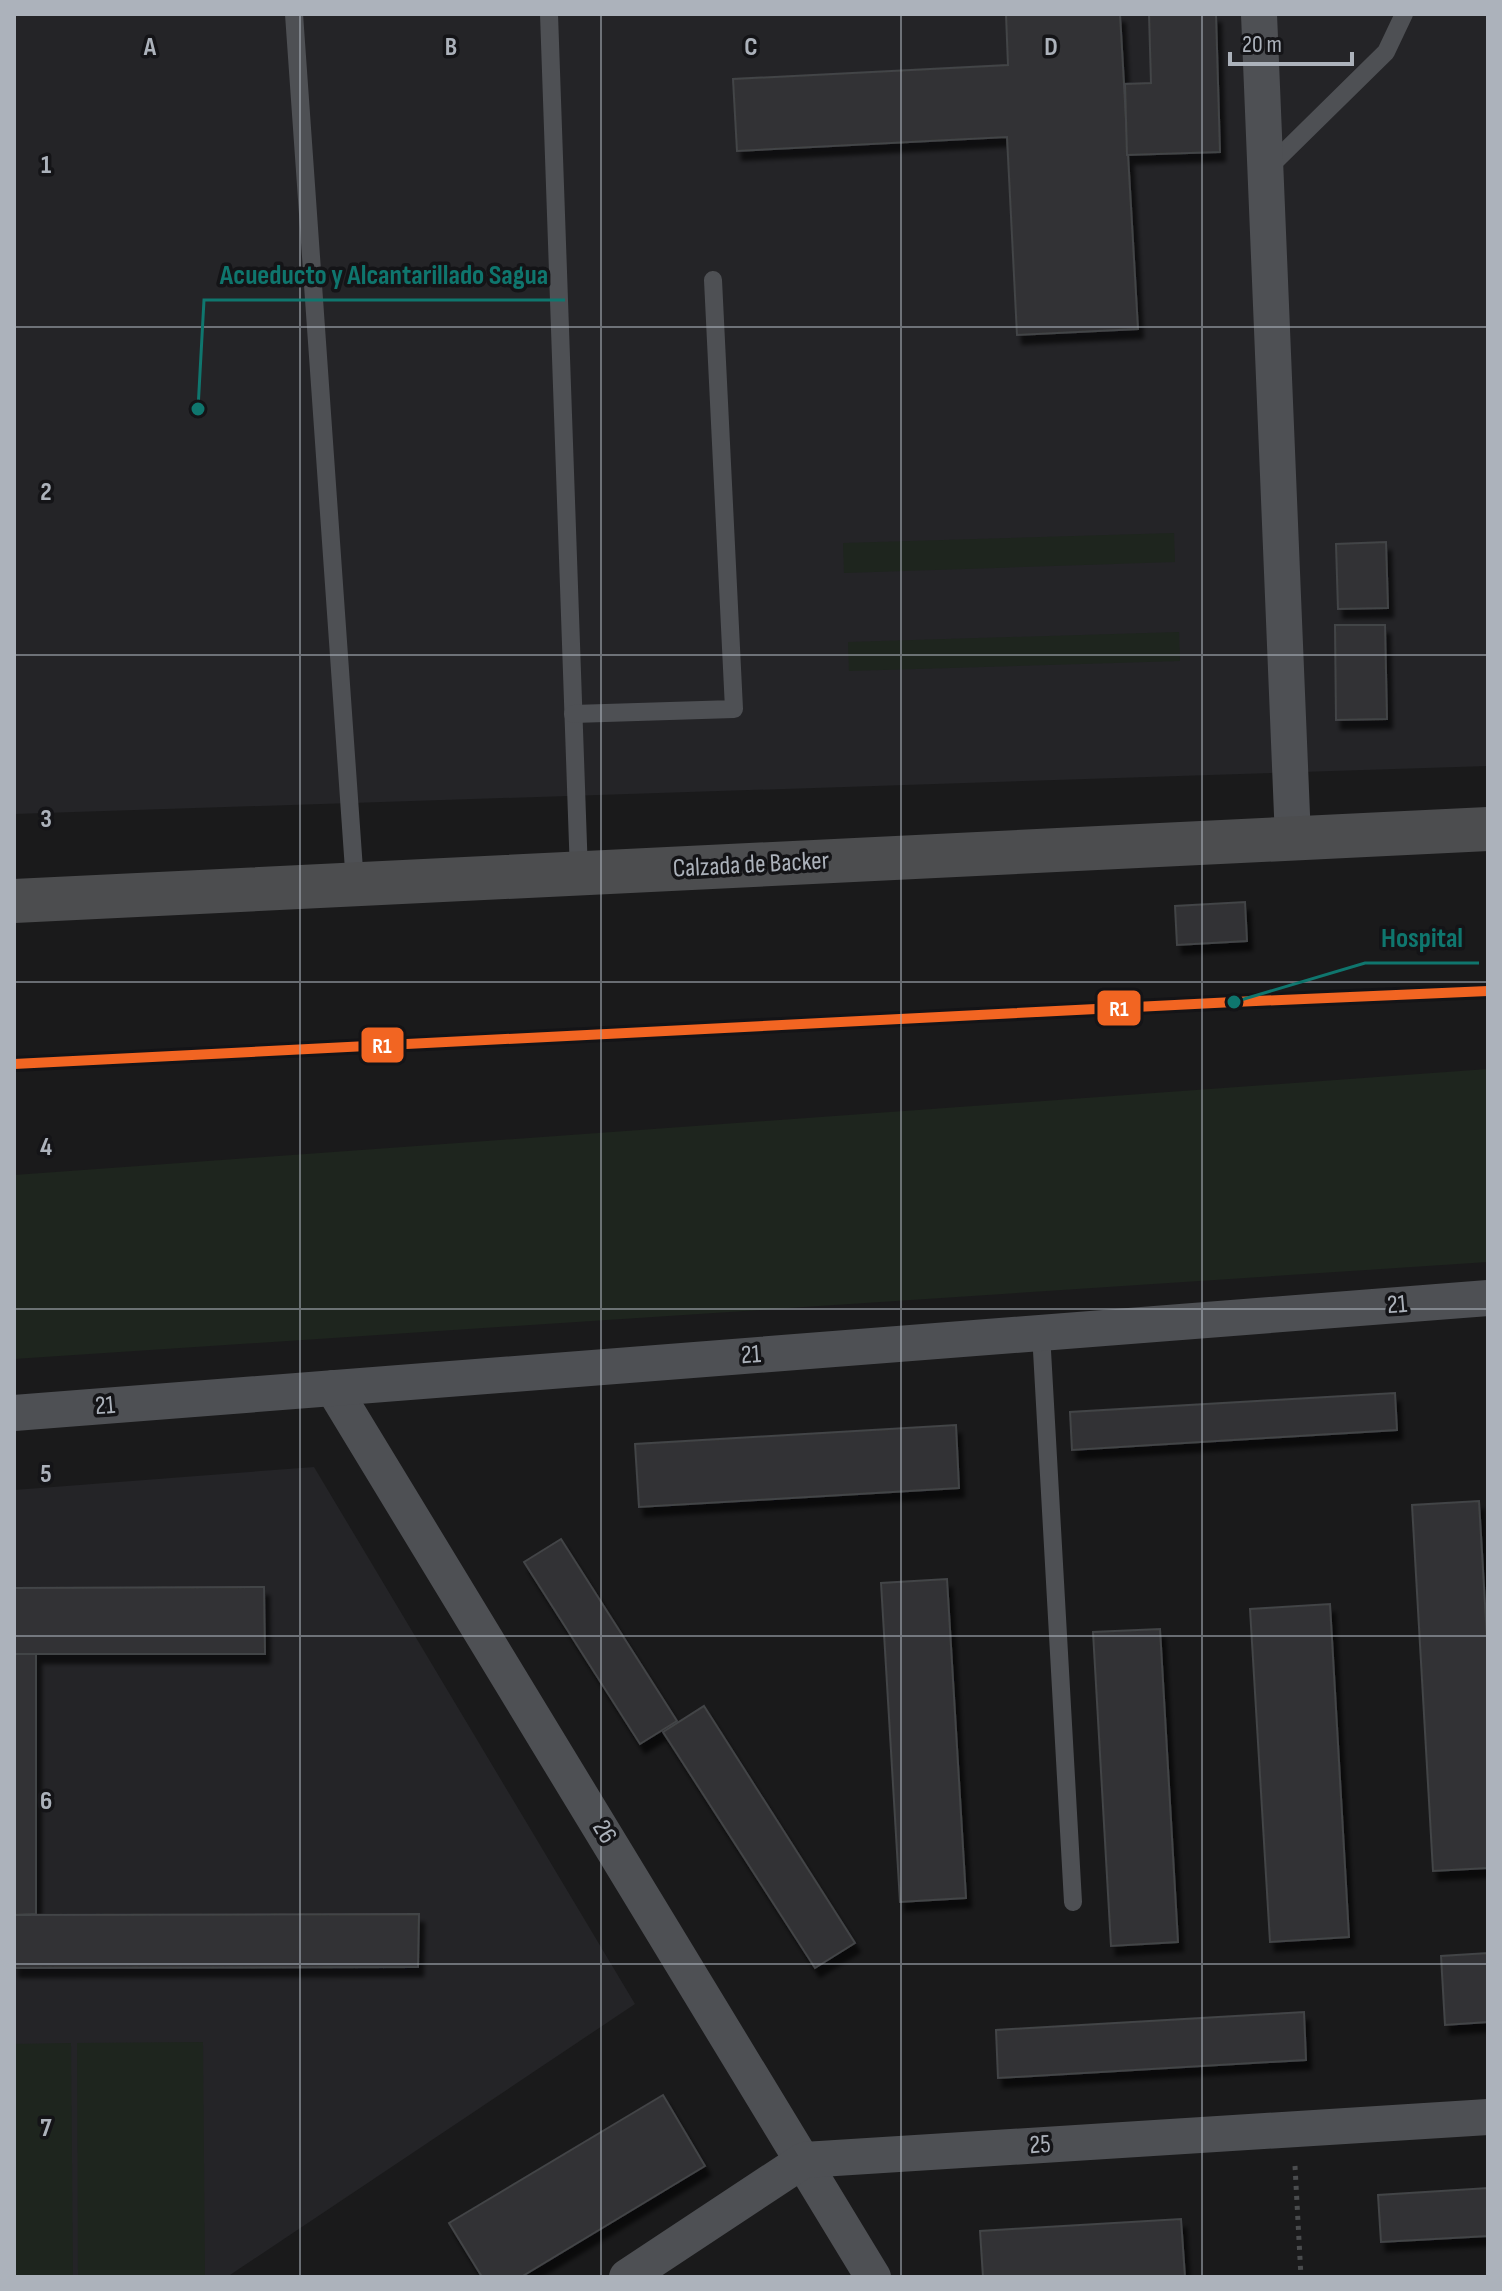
<svg xmlns="http://www.w3.org/2000/svg" width="1502" height="2291" viewBox="0 0 1502 2291" font-family="'Sofia Sans Condensed',sans-serif">
<defs>
<filter id="shadow"><feDropShadow dx="5" dy="9" stdDeviation="2" flood-color="#0009"/></filter>
</defs>
<rect width="100%" height="100%" fill="#1a1a1b"/>
<g fill="#242427">
<path d="M14 14H1488V766L14 814Z"/>
<path d="M314 1467 635 2004 227 2277H14V1490Z"/>
</g>
<g fill="#1e251e">
<path d="M1174 533 1175 562 844 573 843 543Z"/>
<path d="M1179 632 1180 661 849 671 848 642Z"/>
<path d="M1488 1069V1262L14 1359V1175Z"/>
<path d="M203 2042 205 2277H78L77 2043Z"/>
<path d="M71 2043 73 2277H14V2044Z"/>
</g>
<g fill="#333334" stroke="#434447" stroke-width="2" filter="url(#shadow)">
<path d="M1006 14H1120L1138 329 1017 335 1007 137 737 151 733 79 1008 65Z"/>
<path d="M1149 14H1216L1220 152 1127 155 1125 84 1151 83Z"/>
<path d="M1386 542 1388 608 1338 609 1336 544Z"/>
<path d="M1335 625H1385L1387 719 1336 720Z"/>
<path d="M1245 902 1247 941 1177 945 1175 906Z"/>
<path d="M1395 1393 1397 1430 1072 1450 1070 1412Z"/>
<path d="M956 1425 959 1488 639 1507 635 1444Z"/>
<path d="M1479 1501 1488 1655V1868L1433 1871 1412 1505Z"/>
<path d="M561 1539 677 1721 640 1744 524 1562Z"/>
<path d="M947 1579 966 1898 900 1902 881 1583Z"/>
<path d="M264 1587 265 1654H14V1588Z"/>
<path d="M1330 1604 1349 1937 1270 1942 1250 1609Z"/>
<path d="M1160 1629 1178 1942 1111 1946 1093 1632Z"/>
<path d="M14 1654H36V1914L14 1915Z"/>
<path d="M704 1706 855 1943 815 1968 663 1732Z"/>
<path d="M419 1914 418 1967 14 1968V1915Z"/>
<path d="M1488 1953V2022L1445 2025 1441 1956Z"/>
<path d="M1304 2012 1306 2060 998 2078 996 2030Z"/>
<path d="M663 2095 705 2166 521 2277H482L449 2223Z"/>
<path d="M1488 2188V2236L1381 2242 1378 2195Z"/>
<path d="M1181 2219 1185 2277H983L980 2231Z"/>
</g>
<g fill="none" stroke-linecap="round" stroke-linejoin="round">
<path stroke="#4a4c4e" stroke-width="5" stroke-dasharray="4 6" stroke-linecap="butt" d="M1295 2166 1301 2277"/>
<g stroke="#4e5054" stroke-width="18">
<path d="M294 14 355 884"/>
<path d="M549 14 579 873"/>
<path d="M1267 169 1386 52 1404 14"/>
<path d="M573 714 734 709 713 280"/>
<path d="M1041 1333 1073 1902"/>
</g>
<g stroke="#4e5054" stroke-width="36">
<path d="M1259 14 1293 839"/>
<path d="M333 1388 873 2277"/>
<path d="M14 1413 1488 1298"/>
<path d="M627 2277 804 2160 1488 2117"/>
</g>
<path stroke="#4c4d4f" stroke-width="44" d="M14 901 1488 829"/>
<g stroke="#141417" stroke-width="16">
<path id="rail-1" d="M14 1064 1234 1002 1488 991"/>
</g>
<use href="#rail-1" stroke="#f26522" stroke-width="10"/>
</g>
<path fill="none" stroke="#acb2bb" stroke-width="2" stroke-opacity="0.55" d="M300 14V2277M601 14V2277M901 14V2277M1202 14V2277M14 327H1488M14 655H1488M14 982H1488M14 1309H1488M14 1636H1488M14 1964H1488"/>
<g text-anchor="middle" dominant-baseline="central" stroke-width="7" stroke-linejoin="round" paint-order="stroke">
<g font-size="26" fill="#acb2bb" stroke="#141417">
<text transform="translate(751 865) rotate(-3)">Calzada de Backer</text>
<text transform="translate(1397 1305) rotate(-5)">21</text>
<text transform="translate(751 1355) rotate(-4)">21</text>
<text transform="translate(105 1406) rotate(-5)">21</text>
<text transform="translate(604 1832) rotate(59)">26</text>
<text transform="translate(1040 2145) rotate(-4)">25</text>
</g>
</g>
<g font-size="26" text-anchor="middle" font-weight="bold" fill="#acb2bb" stroke="#141417" stroke-width="7" stroke-linejoin="round" paint-order="stroke">
<text x="150" y="55">A</text>
<text x="451" y="55">B</text>
<text x="751" y="55">C</text>
<text x="1051" y="55">D</text>
<text x="46" y="173">1</text>
<text x="46" y="500">2</text>
<text x="46" y="827">3</text>
<text x="46" y="1155">4</text>
<text x="46" y="1482">5</text>
<text x="46" y="1809">6</text>
<text x="46" y="2136">7</text>
</g>
<path fill="none" stroke="#0f766e" stroke-width="3" d="M198 409L204 300H565M1234 1002L1365 963H1479"/>
<g fill="#0f766e" stroke="#141417" stroke-width="3">
<circle cx="198" cy="409" r="8"/>
<circle cx="1234" cy="1002" r="8"/>
</g>
<g font-size="28" text-anchor="middle" font-weight="bold" fill="#0f766e" stroke="#141417" stroke-width="7" stroke-linejoin="round" paint-order="stroke">
<text x="384" y="284">Acueducto y Alcantarillado Sagua</text>
<text x="1422" y="947">Hospital</text>
</g>
<g stroke="#141417" stroke-width="3">
<rect x="1096" y="989" width="46" height="38" rx="8" fill="#f26522"/>
<rect x="360" y="1026" width="45" height="38" rx="8" fill="#f26522"/>
</g>
<g font-size="22" text-anchor="middle" font-weight="bold" fill="#fff">
<text x="1119" y="1016">R1</text>
<text x="382" y="1053">R1</text>
</g>
<rect width="1502" height="2291" fill="none" stroke="#acb2bb" stroke-width="32"/>
<path d="M1230 52v12h122v-12" fill="none" stroke="#acb2bb" stroke-width="4"/>
<text x="1242" y="52" font-size="24" fill="#acb2bb" stroke="#141417" stroke-width="6" paint-order="stroke">20 m</text>
</svg>
